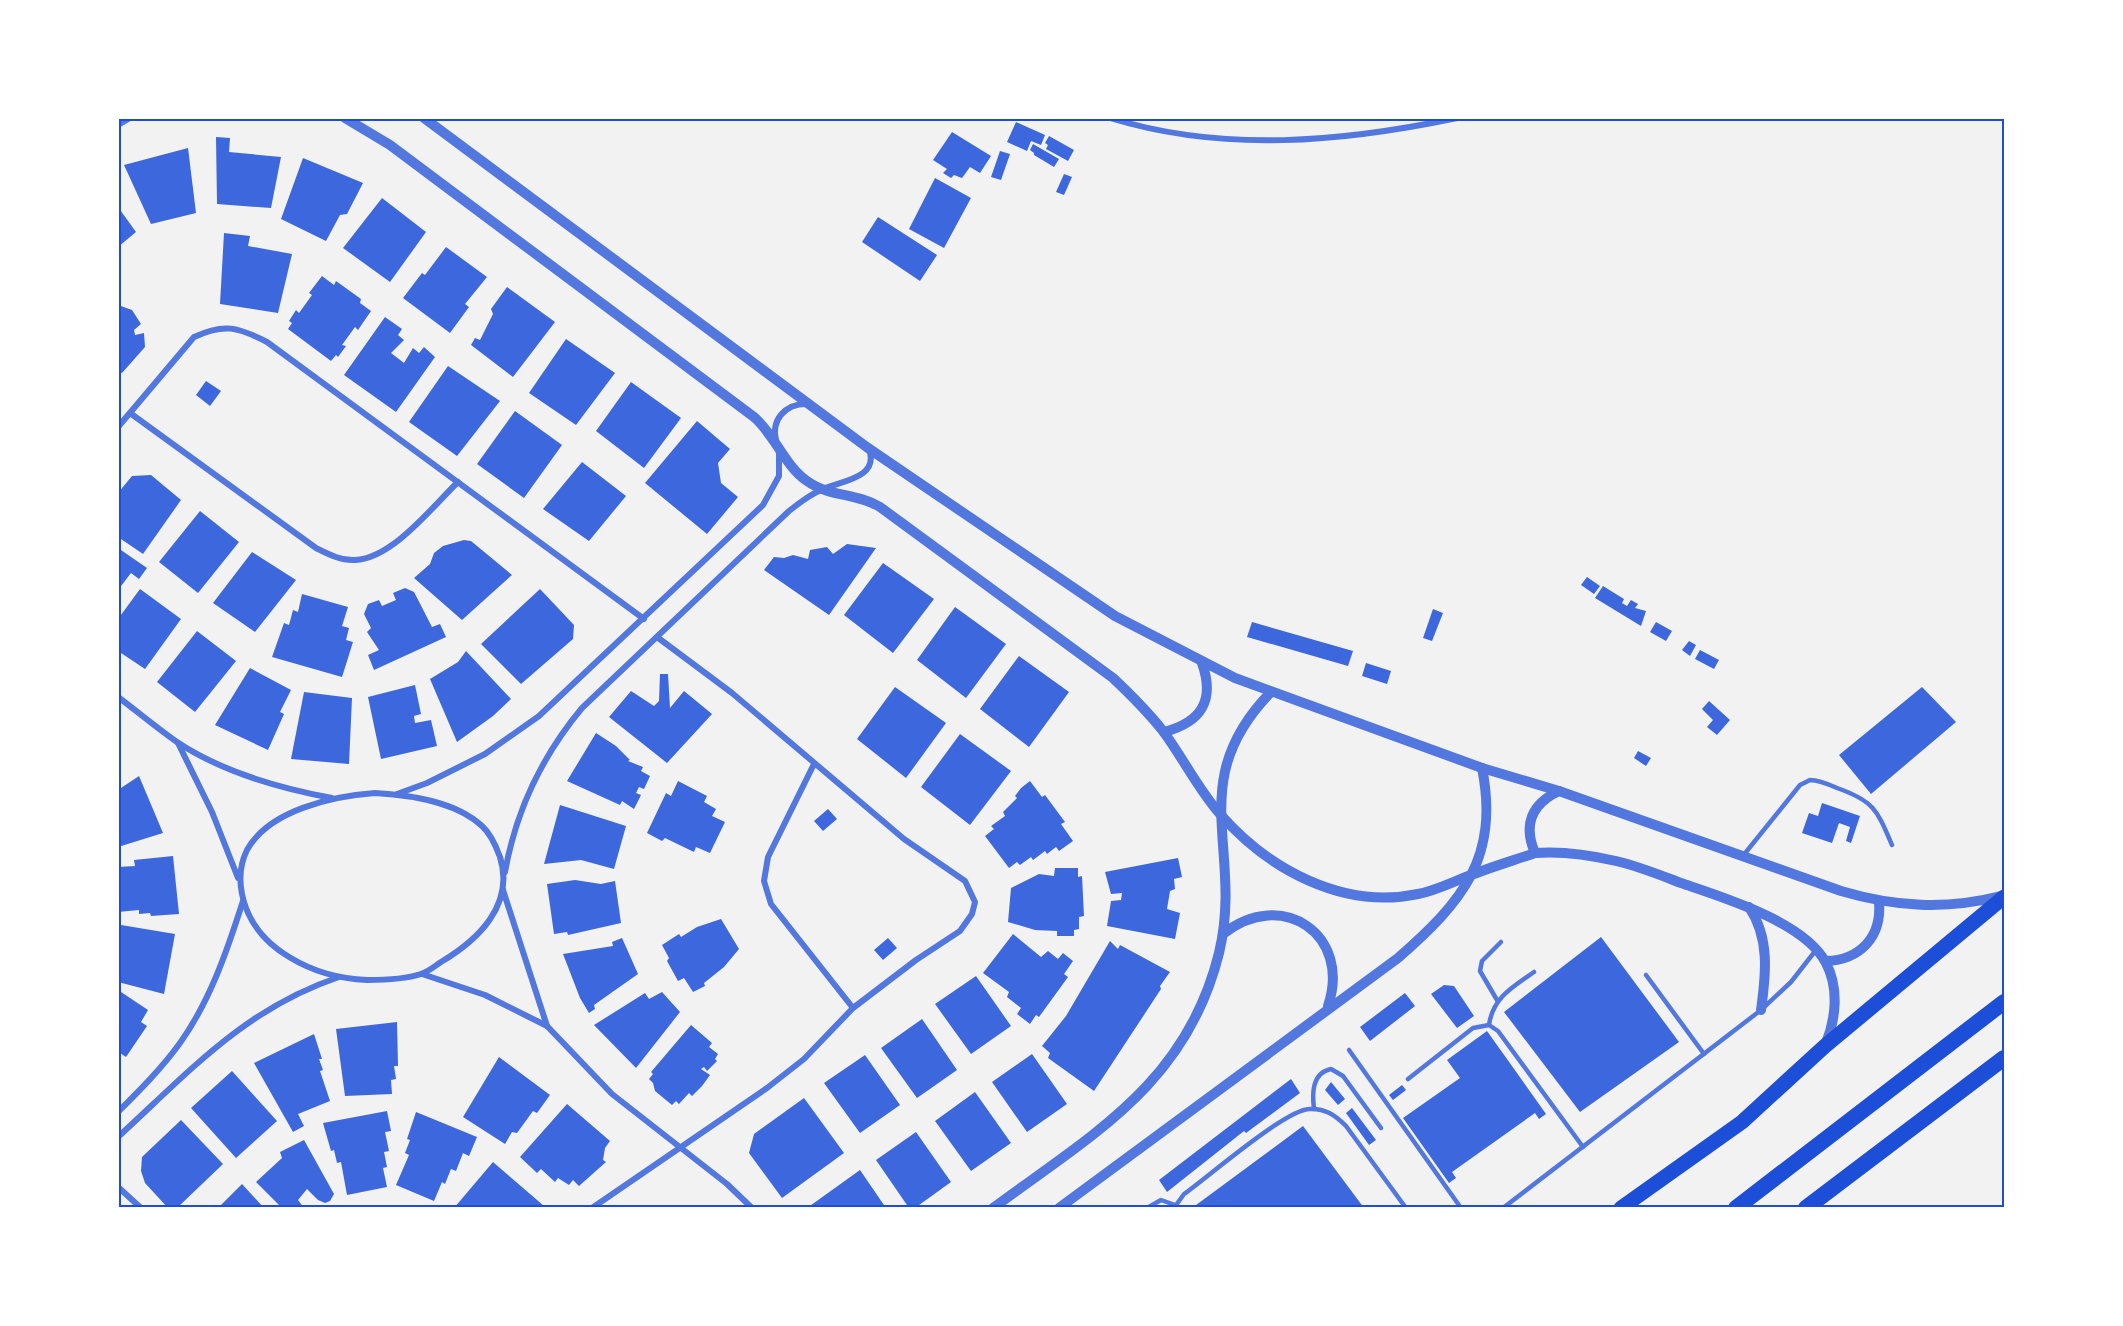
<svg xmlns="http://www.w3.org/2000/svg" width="2123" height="1326" viewBox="0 0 2123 1326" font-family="'Alegreya Sans',sans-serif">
<rect width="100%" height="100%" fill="#f2f2f2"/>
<g fill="#3d67dc">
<path d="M1016 122 1045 135 1041 145 1031 141 1027 151 1007 142Z"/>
<path d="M952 132 991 156 980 173 970 167 962 178 954 175 951 178 943 173 947 169 933 160Z"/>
<path d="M1049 136 1074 150 1068 161 1046 149 1048 145 1045 143Z"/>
<path d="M216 137 230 138 229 152 281 157 271 208 217 204Z"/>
<path d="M1033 144 1059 159 1054 167 1034 155V153L1030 150Z"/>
<path d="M188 148 196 213 151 224 124 165Z"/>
<path d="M1000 151 1010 154 1001 180 991 177Z"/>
<path d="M303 158 363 183 347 214 340 215 326 241 281 219Z"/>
<path d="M1064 174 1072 177 1064 195 1056 192Z"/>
<path d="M935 178 971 198 944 248 909 229Z"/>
<path d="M382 198 426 232 390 282 343 248Z"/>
<path d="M118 207 136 232 118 247Z"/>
<path d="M878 217 937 255 920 281 862 242Z"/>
<path d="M224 233 250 236 248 246 292 254 278 313 220 304Z"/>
<path d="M446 247 487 277 465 304 469 307 450 333 403 298 422 273 425 275Z"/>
<path d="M322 276 334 285 336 281 361 299 360 303 371 311 358 330 355 327 342 345 346 346 338 357 336 355 331 361 288 329 292 323 289 321 296 310 299 313 312 295 309 293Z"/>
<path d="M507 287 555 322 513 377 471 345 475 338 480 340 493 314 491 309Z"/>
<path d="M118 305 132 310 141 324 134 330 135 335 144 333 145 347 122 373 118 371Z"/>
<path d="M385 317 402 329 398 335 404 340 391 353 404 363 413 348 419 353 424 347 435 357 396 412 344 375Z"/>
<path d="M566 339 615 373 576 425 529 393Z"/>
<path d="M448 366 500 401 457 456 409 422Z"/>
<path d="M206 381 221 391 210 406 196 395Z"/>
<path d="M631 382 681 418 644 468 596 431Z"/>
<path d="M515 411 562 445 524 498 477 464Z"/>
<path d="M697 421 730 449 718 463 721 483 738 497 707 534 645 483Z"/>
<path d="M582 462 626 496 589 541 543 509Z"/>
<path d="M151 475 181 500 143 554 118 537V493L132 476Z"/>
<path d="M200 511 239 542 198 593 159 562Z"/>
<path d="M464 540 471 541 512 575 462 620 414 578 430 564 434 553 443 546Z"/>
<path d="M847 544 876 548 829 615 764 570 774 557 784 558 793 555 808 559 810 550 827 547 833 554Z"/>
<path d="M118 548 147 568 139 579 131 573 118 590Z"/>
<path d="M252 552 296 580 255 632 213 603Z"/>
<path d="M883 563 934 599 893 653 844 615Z"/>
<path d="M1587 577 1600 586 1594 594 1581 585Z"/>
<path d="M1603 586 1624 599 1622 603 1627 606 1631 600 1638 604 1635 608 1646 611 1641 626 1595 598Z"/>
<path d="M405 588 414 592 432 627 440 624 446 637 374 670 368 655 379 650 367 632 371 628 364 614 368 604 379 600 382 606 396 600 393 593Z"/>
<path d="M140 589 181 619 145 669 118 651V619Z"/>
<path d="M540 589 574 625 573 639 521 684 481 644Z"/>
<path d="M302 594 348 607 342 626 349 628 346 640 353 642 342 677 272 657 284 623 289 625 293 610 298 612Z"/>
<path d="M955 607 1006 644 966 698 917 660Z"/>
<path d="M1433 609 1443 613 1432 641 1423 638Z"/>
<path d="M1252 622 1353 651 1348 666 1247 637Z"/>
<path d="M1656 622 1672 631 1666 641 1650 632Z"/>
<path d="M197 631 236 661 195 712 157 682Z"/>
<path d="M1689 641 1696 645 1690 656 1682 650Z"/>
<path d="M1700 650 1719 660 1714 669 1695 659Z"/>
<path d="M466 651 511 699 493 716 457 742 430 679 458 662Z"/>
<path d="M1019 656 1069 692 1029 747 980 709Z"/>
<path d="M1366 663 1391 671 1387 684 1362 676Z"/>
<path d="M250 668 291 690 280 712 284 714 268 750 215 725Z"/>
<path d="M660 674H668L670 708 684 691 712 714 667 763 609 717 631 691 654 706 659 701Z"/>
<path d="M415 685 421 714 414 716 415 723 431 720 437 746 381 759 368 697Z"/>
<path d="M895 687 946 723 906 778 857 739Z"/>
<path d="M1922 687 1956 722 1871 794 1839 755Z"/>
<path d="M304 692 352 698 349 764 291 759Z"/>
<path d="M1709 701 1730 720 1717 735 1707 727 1713 720 1702 709Z"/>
<path d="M596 733 616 746 630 760 628 761 643 767 641 771 650 776 644 789 639 787 636 793 641 795 634 809 622 801 620 805 567 781Z"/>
<path d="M960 734 1011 771 970 825 921 787Z"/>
<path d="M1638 751 1651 758 1646 766 1634 758Z"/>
<path d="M139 776 163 833 118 847V790Z"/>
<path d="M678 781 707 796 704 802 716 809 712 816 725 822 710 853 696 847 694 852 665 838 662 841 647 833 666 793 671 796Z"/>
<path d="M1030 781 1042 797 1045 795 1065 822 1061 824 1073 841 1059 851 1056 847 1047 854 1045 851 1033 860 1031 857 1020 865 1017 862 1009 868 985 836 994 829 991 826 1005 816 1003 812 1017 798 1015 796 1021 788Z"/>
<path d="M1822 803 1860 816 1851 843 1846 841 1850 827 1839 823 1832 843 1802 833 1809 813 1818 816Z"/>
<path d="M560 805 626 826 614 869 581 860 544 864Z"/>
<path d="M828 809 837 819 823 831 814 821Z"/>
<path d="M173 856 179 914 151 916 150 913 139 914V910L118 912V867L135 866 134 860Z"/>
<path d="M1178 858 1182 877 1174 879 1175 889 1170 891 1167 909 1180 913 1175 939 1107 926 1111 901 1121 900 1122 893 1111 894 1105 872Z"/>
<path d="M1055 868H1078V877L1082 876 1084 916 1079 917V929L1074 930V936H1057V931L1035 930 1008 922 1011 888 1039 874 1054 876Z"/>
<path d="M575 880 601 884 615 881 621 923 568 935 567 932 554 934 547 884Z"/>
<path d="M721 919 739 949 724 967 704 983 705 986 693 992 684 978 678 981 667 961 669 958 662 945 679 934 681 937 697 927Z"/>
<path d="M121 925 175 934 164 994 118 982Z"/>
<path d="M1013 934 1041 957 1048 951 1058 959 1063 953 1073 961 1064 974 1068 977 1039 1017 1036 1015 1030 1024 1017 1014 1021 1008 1007 997 1009 992 983 973Z"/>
<path d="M1601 937 1679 1042 1580 1112 1504 1012Z"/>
<path d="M622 938 638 974 594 1005 595 1009 589 1013 580 998 563 954 613 946 612 942Z"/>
<path d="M888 938 897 948 883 960 874 950Z"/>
<path d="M1110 941 1118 949 1120 945 1170 972 1160 986 1161 989 1094 1091 1048 1058 1050 1053 1042 1046 1066 1016Z"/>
<path d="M976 976 1011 1026 971 1054 935 1004Z"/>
<path d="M1444 985 1454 986 1474 1016 1457 1028 1431 994Z"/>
<path d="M118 990 148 1010 141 1022 147 1026 126 1057 120 1053 118 1056Z"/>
<path d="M662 992 680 1012 636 1068 594 1025 645 993 649 999Z"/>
<path d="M1405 993 1415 1006 1370 1041 1360 1027Z"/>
<path d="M922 1019 957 1070 917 1098 881 1048Z"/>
<path d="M397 1022 398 1066H394L396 1079 391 1080 392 1094 345 1096 336 1029Z"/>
<path d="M691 1025 712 1043 709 1047 718 1054 715 1059 717 1061 707 1071 704 1067 701 1069 710 1075 702 1086 692 1096 689 1093 679 1104 676 1101 672 1105 655 1091 653 1083 649 1079 653 1074 651 1072Z"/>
<path d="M1487 1031 1546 1114 1539 1119 1535 1113 1452 1172 1456 1178 1449 1183 1403 1118 1460 1078 1447 1060Z"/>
<path d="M314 1034 322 1059H319L323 1070 320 1071 330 1101 298 1114 304 1126 293 1132 254 1063Z"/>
<path d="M1032 1054 1067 1104 1027 1132 992 1082Z"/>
<path d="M865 1055 900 1105 860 1133 824 1083Z"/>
<path d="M499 1057 550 1095 537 1113 533 1111 517 1133 512 1132 505 1144 463 1117Z"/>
<path d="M232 1071 277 1121 236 1158 191 1108Z"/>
<path d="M1291 1079 1300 1093 1246 1133 1244 1131 1167 1192 1159 1180Z"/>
<path d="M1331 1082 1345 1099 1338 1105 1325 1090Z"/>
<path d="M1402 1085 1406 1090 1393 1100 1389 1095Z"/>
<path d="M975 1092 1011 1143 971 1171 935 1121Z"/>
<path d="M804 1098 844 1153 782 1198 749 1153 754 1134Z"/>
<path d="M567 1104 610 1141 605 1148 603 1160 606 1162 579 1186 573 1180 569 1185 558 1178 555 1182 541 1169 537 1173 520 1157Z"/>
<path d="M1352 1108 1376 1140 1369 1145 1346 1113Z"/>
<path d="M387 1111 391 1131 385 1132 389 1151 384 1152 387 1167 383 1168 387 1187 347 1195 341 1162 337 1163 334 1150 331 1151 323 1123Z"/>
<path d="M416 1112 477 1137 469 1156 463 1153 456 1171 451 1169 445 1184 442 1182 434 1201 396 1185 409 1155 405 1153 410 1140 407 1139Z"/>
<path d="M181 1120 223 1164 177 1208H168L145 1183 141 1171 142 1157Z"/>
<path d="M1303 1126 1364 1208H1192Z"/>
<path d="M916 1132 951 1182 915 1208H909L876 1160Z"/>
<path d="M304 1140 334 1194 330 1201 325 1203 318 1200 307 1189 298 1200 304 1208H282L256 1182 282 1158 280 1152Z"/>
<path d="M493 1162 544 1206 454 1208Z"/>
<path d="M860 1170 886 1208H807Z"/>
<path d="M242 1184 264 1208H218Z"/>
</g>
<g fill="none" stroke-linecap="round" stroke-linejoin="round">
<g stroke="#5277de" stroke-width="4.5">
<path d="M1742 857 1800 785 1810 780C1819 780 1828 784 1837 788 1874 801 1877 810 1892 845"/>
<path d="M1646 975 1704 1054"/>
<path d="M1497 1000 1480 971 1482 961 1501 942"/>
<path d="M1489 1025C1493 997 1513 987 1534 972"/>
<path d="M1349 1050 1461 1208"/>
<path d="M1408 1079 1473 1028 1489 1025 1498 1031 1583 1147"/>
<path d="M1314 1109C1312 1093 1312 1073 1331 1069L1343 1076 1381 1128"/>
<path d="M1147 1208 1161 1200 1175 1205"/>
<path d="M1174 1208 1184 1194C1208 1177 1285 1110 1309 1109 1325 1108 1335 1115 1346 1126L1406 1208"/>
<path d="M1503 1208 1761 1010 1791 982 1816 950"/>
</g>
<g stroke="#5277de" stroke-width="6">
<path d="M1110 118C1224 153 1342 142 1457 118"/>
<path d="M118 125 130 118"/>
<path d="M130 413 316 548C328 554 341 561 355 560 393 558 432 507 458 482"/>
<path d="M118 427 194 337C224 323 238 327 267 342L644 619"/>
<path d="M776 440C771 420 785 404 806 404"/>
<path d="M118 697C138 712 157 728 177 742 222 772 278 788 332 798"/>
<path d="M178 743 212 812 238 878"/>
<path d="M814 764 768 857 764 881 771 904 853 1008"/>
<path d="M375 793C410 795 455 801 482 826 491 834 496 846 500 857 515 905 478 940 441 962 435 966 428 972 421 974 406 979 383 980 367 980 316 978 253 950 242 894 239 879 240 864 247 850 269 810 333 796 375 793Z"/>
<path d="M397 794 427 783 485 754 539 716 763 505 779 476V453"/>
<path d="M505 872C516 810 542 756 582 708L789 511C799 503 809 495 821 490 839 481 880 479 869 449"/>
<path d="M503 890 547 1026"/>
<path d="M422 974 485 995 547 1026 612 1094 727 1184 752 1208"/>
<path d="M118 1112C140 1090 162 1068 180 1043 210 1001 227 951 243 901"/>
<path d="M118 1137C189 1072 244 1009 339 977"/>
<path d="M118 1187 141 1208"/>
<path d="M592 1208 767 1088 804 1059 853 1008 916 960 960 931 972 914 975 902 965 881 904 839 732 693 657 637"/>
</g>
<g stroke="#5277de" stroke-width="10">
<path d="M345 118 390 145 754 417C775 435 784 465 807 481 829 497 857 493 880 507L1113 678C1131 695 1148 712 1163 731 1183 758 1198 789 1220 814 1268 869 1343 910 1418 894 1438 890 1456 880 1474 874 1494 866 1515 860 1535 853 1561 851 1590 855 1616 861 1638 866 1660 875 1681 883 1722 897 1805 922 1826 963 1839 988 1836 1018 1826 1043"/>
<path d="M424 118 868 448 1115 616 1235 678 1482 768 1559 791 1841 891C1895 907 1946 910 2001 896"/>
<path d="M1164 732C1202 722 1215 700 1202 663"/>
<path d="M1535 853C1523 825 1531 804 1559 791"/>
<path d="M1749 907C1770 938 1766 974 1761 1010"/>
<path d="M1223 934C1282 887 1352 935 1328 1006"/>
<path d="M1826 961C1860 960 1882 937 1879 902"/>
<path d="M993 1208C1093 1134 1187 1083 1219 953 1244 849 1183 782 1271 692"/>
<path d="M1059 1208 1398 958C1462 902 1500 858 1482 768"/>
</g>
<path stroke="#1d4ed8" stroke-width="15" d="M1621 1208 1742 1122 1825 1046 2004 897"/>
<g stroke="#1d4ed8" stroke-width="16">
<path d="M1736 1208 2004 1002"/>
<path d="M1806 1208 2004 1058"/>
</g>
</g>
<rect width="2123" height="1326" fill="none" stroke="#ffffff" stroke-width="240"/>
<rect x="120" y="120" width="1883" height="1086" fill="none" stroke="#1d4ed8" stroke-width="2"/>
</svg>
